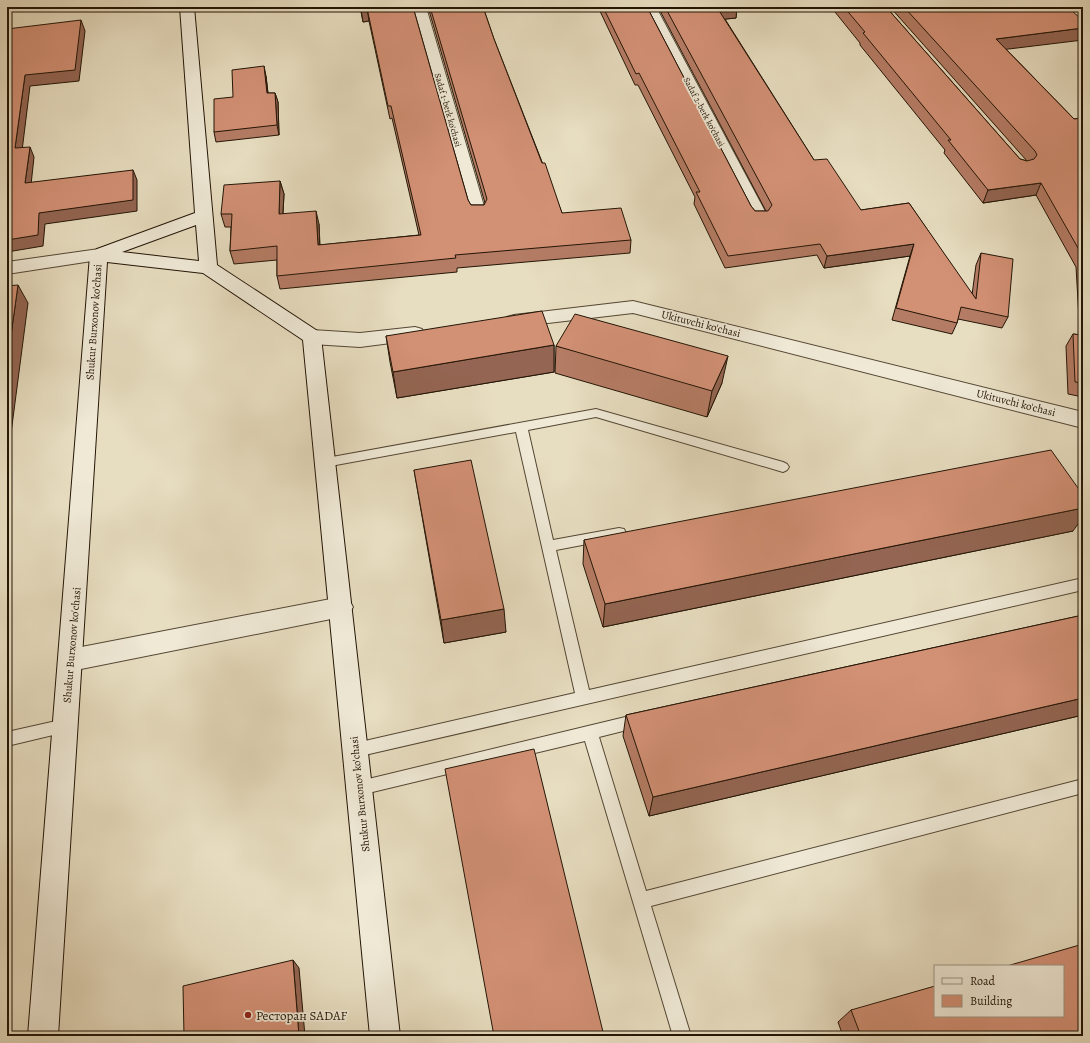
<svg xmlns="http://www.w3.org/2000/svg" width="1090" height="1043" viewBox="0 0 1090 1043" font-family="Alegreya,serif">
<rect width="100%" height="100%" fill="#e7ddc0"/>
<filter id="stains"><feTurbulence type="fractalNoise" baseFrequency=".005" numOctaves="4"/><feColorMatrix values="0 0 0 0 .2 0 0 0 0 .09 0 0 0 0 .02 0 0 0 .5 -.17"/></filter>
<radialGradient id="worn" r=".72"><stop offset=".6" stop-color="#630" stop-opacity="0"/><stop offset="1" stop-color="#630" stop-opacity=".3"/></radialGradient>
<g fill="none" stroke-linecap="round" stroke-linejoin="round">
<g stroke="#544734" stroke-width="2">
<g id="lane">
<path d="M596 409 783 462 787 464 789 467 787 470 783 472 596 417 528 430 553 540 619 528 624 529 626 533 624 537 619 538 556 550 589 690 1083 578V590L356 757 351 755 348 750 351 745 356 743 575 693 516 432 325 467 321 465 319 462 321 459Z"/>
<path d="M642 713 647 715 649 720 647 725 599 737 646 891 1083 779V793L651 906 691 1036H673L585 741 360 795 354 793 352 788 354 783 360 781Z"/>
<path d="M65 719 70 721 72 726 70 731 7 746V732Z"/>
</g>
</g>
<g stroke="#544734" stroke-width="2">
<g id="street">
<path d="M412 7H426L486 213 484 217 478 218 472 217 470 213Z"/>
<path d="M642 7H656L768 217 765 221 759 222 753 221 750 217Z"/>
<path d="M99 249 105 251 108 255 105 259 7 274V262Z"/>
<path d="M633 301 1083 412V428L633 313 514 327 507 325 505 321 507 317 514 315Z"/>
<path d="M415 327 422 329 424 334 422 339 360 347 312 344 305 342 303 337 305 332 312 330 360 333Z"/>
<path d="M341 597 349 600 353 607 349 614 341 617 71 671 62 668 59 660 62 652 71 649Z"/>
</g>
</g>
<g stroke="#231506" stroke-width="2">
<path id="secondary" d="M180 7H194L217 265 319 332 321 337 400 1036H370L303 340 203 273 107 262 58 1036H28L90 255 97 249 195 213ZM196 225 199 261 122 252Z"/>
</g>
<use href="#lane" fill="#efe9d6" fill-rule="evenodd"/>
<use href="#street" fill="#efe9d6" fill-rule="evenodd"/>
<use href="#secondary" fill="#efe9d6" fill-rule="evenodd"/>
</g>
<g fill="#b57c65" stroke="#231506">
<path d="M360 7H413L468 200 471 205H484L485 203 428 7H483L494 39 562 213 631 240 630 253 457 268V272L280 289 277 276V260L234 264 230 251 231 227H225L221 214 280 181 284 194 283 214 319 224 320 245 419 235 392 118 390 119 369 21 363 22Z"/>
<path d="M598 7H647L751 206 755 211H766L658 7H737L736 18 725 19 814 160 861 210 909 203 972 295 976 265 981 253 1008 317 1002 328 958 319 957 323 952 334 892 320 910 256 824 268 817 255 725 268 694 204 695 197 638 85H635Z"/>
<path d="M831 7H886L1020 159 1027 161 890 7H1068L1006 49 1074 119 1083 118V397L1068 394 1066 346 1073 334 1080 335 1076 267 1036 195 983 203 944 153 945 150 860 45V43Z"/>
<path d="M1083 53V59L1081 57Z"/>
<path d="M266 76 268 93H275L278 102 279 135 216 142 214 132 233 97Z"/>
<path d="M386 336 554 345V372L397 398 390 362Z"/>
<path d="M556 346 722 383 707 417 555 373Z"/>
<path d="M414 470 506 632 444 643Z"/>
<path d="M1073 531 603 627 583 564 584 540Z"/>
<path d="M1083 615V715L649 816 623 736 626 715Z"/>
<path d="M851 1010 1083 1036H843L838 1022Z"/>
</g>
<g fill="#936552" stroke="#231506">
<path d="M68 7H85L68 9Z"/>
<path d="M737 7 736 18 717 20 718 9Z"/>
<path d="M367 8 369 21 363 22 361 9Z"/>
<path d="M81 20 85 31 79 81 30 86 21 159 15 148 25 75Z"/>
<path d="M1083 28V40L992 51 996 39Z"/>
<path d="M264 66 266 76 269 103 267 93Z"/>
<path d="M275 93 278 102 279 135 277 125Z"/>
<path d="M30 147 34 157 30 194 25 183Z"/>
<path d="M133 170 137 180V211L45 224 43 246 7 252V240L39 213Z"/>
<path d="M280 181 284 194 282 228 279 214Z"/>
<path d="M1041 183 1036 195 983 203 988 190Z"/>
<path d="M316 211 319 224 320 258 318 245Z"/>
<path d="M914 244 910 256 824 268 827 256Z"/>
<path d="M18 285 28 303 7 464V364Z"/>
<path d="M554 345V372L397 398 393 372Z"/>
<path d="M728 356 722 383 707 417 712 391Z"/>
<path d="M1083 508V517L1073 531 603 627 605 604Z"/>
<path d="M504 609 506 632 444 643 441 620Z"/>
<path d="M1083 698V715L649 816 653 797Z"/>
<path d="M293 960 299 968 305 1036H299Z"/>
</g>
<g fill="#d29075" stroke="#231506">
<path d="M361 7H413L468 200 471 205H484L487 199 430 7H483L494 39 542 163H545L562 213 621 208 631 240 455 255 456 258 277 276V246L230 251 232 214H221L224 185 280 181 279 214 316 211 318 245 421 235 391 106H388L367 8 361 9Z"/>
<path d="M603 7H647L751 206 755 211H768L772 205 665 7H737L718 9 814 160 827 159 861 210 909 203 976 299 981 253 1013 259 1008 317 961 307 957 323 896 308 914 244 827 256 820 244 728 256 696 192H700L639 73 636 74Z"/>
<path d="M844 7H886L1020 159 1027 161 1034 159 1037 155 1035 151 904 7H1068L1083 21V28L996 39 1074 119 1083 118V268L1082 255 1041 183 988 190 948 140H951L863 33 865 32Z"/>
<path d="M81 20 75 70 25 75 15 148 30 147 25 183 133 170V200L39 213 38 235 7 240V29Z"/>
<path d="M264 66 267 93H275L277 125 214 132V99L233 97 232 70Z"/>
<path d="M18 285 7 364V286Z"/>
<path d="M542 311 554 345 393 372 386 336Z"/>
<path d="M575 314 728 356 712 391 556 346Z"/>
<path d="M1073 334 1083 335V383L1075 382Z"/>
<path d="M1051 450 1083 495V508L605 604 584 540Z"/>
<path d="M471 460 504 609 441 620 414 470Z"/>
<path d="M1083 615V698L653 797 626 715Z"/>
<path d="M534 749 604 1036H494L445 769Z"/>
<path d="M1083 944V1036H861L851 1010 935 986V1016H1063V966H1007Z"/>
<path d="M293 960 299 1036H184L183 986Z"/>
</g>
<circle fill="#8f2418" stroke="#efe9d6" stroke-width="1.5" cx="248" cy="1015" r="4"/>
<g text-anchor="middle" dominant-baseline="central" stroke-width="3.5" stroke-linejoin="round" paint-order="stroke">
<g font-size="9" fill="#231506" stroke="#efe9d6">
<text transform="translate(448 110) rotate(74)">Sadaf 1-berk ko'chasi</text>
<text transform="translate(704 112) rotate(62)">Sadaf 2-berk ko'chasi</text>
</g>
<g font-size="11" fill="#231506" stroke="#efe9d6">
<text transform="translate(94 322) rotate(-86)">Shukur Burxonov ko'chasi</text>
<text transform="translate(701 324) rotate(14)">Ukituvchi ko'chasi</text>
<text transform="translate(1016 403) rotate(14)">Ukituvchi ko'chasi</text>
<text transform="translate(72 645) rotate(-85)">Shukur Burxonov ko'chasi</text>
<text transform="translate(360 794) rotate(-96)">Shukur Burxonov ko'chasi</text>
</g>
<g font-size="13" fill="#231506" stroke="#efe9d6" text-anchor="start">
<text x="256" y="1015">Ресторан SADAF</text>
</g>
</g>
<rect width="1090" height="1043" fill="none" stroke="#e7ddc0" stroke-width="24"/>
<rect x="8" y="8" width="1074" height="1027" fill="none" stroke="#231506" stroke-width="2"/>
<rect x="12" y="12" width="1066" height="1019" fill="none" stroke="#231506"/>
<rect x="934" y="965" width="130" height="52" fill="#efe9d6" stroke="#9d9483"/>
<rect x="942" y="978" width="20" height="6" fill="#efe9d6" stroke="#9d9483"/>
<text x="970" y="985" font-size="12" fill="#231506">Road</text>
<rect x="942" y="995" width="20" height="12" fill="#d29075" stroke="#9d9483"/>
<text x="970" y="1005" font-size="12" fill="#231506">Building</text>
<rect width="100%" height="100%" filter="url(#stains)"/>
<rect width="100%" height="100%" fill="url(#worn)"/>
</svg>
